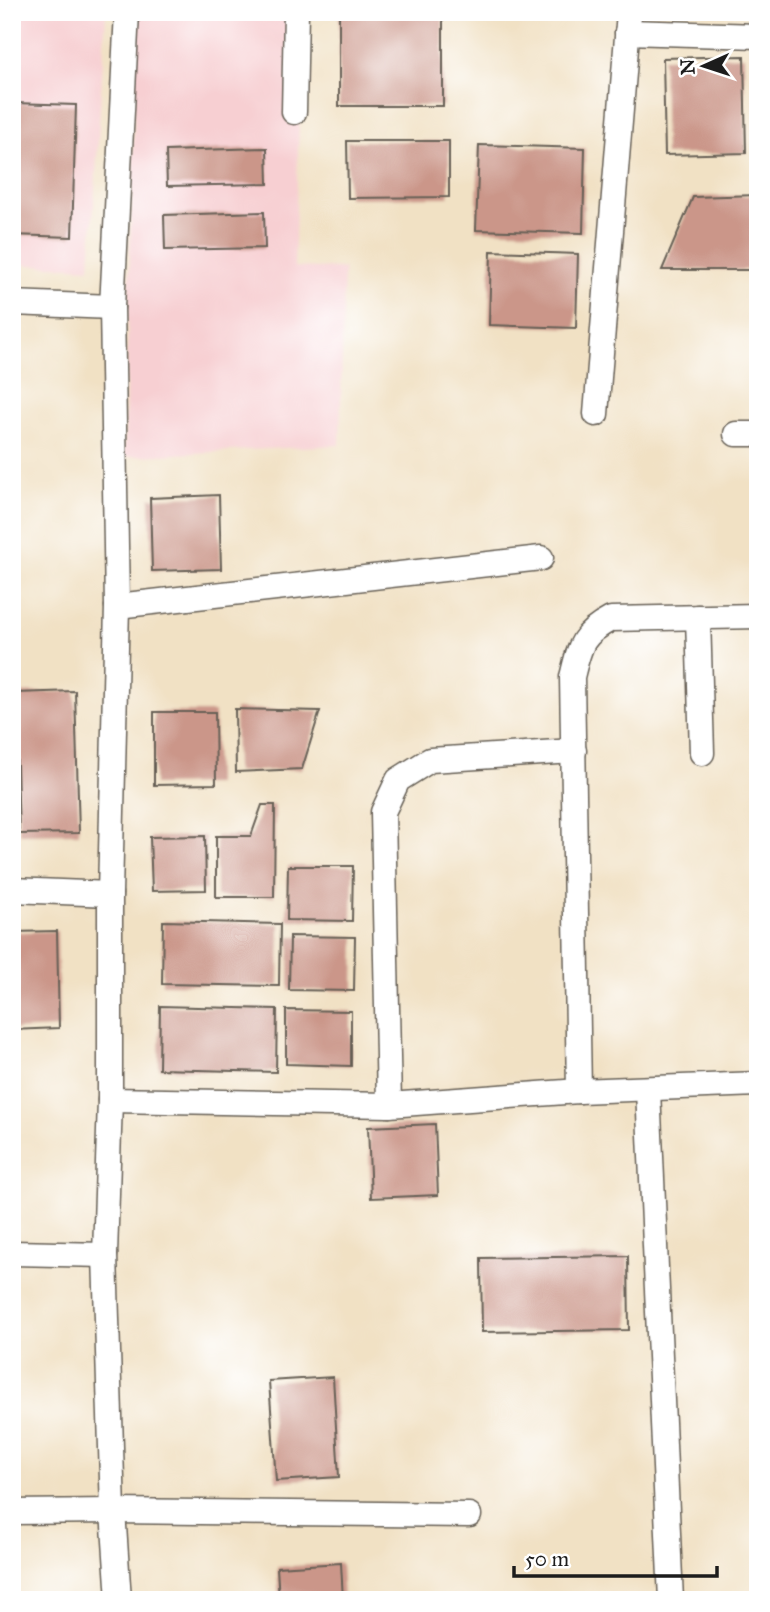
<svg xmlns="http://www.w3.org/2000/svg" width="770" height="1612" viewBox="0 0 770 1612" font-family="'IM FELL Great Primer',serif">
<rect width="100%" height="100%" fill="#fff"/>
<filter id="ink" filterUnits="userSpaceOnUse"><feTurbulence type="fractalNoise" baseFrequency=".0143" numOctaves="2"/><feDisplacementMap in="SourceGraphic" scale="14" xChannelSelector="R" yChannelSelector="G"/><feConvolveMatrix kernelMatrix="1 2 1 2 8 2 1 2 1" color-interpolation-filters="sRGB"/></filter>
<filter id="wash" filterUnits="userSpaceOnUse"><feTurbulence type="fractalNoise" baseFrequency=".00686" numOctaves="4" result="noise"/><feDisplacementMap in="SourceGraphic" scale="28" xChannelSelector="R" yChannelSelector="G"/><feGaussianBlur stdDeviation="1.57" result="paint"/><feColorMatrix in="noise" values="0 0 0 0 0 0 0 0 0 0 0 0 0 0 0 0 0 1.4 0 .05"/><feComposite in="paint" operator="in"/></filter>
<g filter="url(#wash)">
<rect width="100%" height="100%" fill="#f1e1c4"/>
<g fill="#f7cfd2">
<path d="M12 12H106L90 268 12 264Z"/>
<path d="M137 12H303L294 267 344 269 340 445 124 457Z"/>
</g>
<g id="blocks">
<g fill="#cb9689">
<rect x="339" y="12" width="104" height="94"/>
<path d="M744 56 746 153 665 155 663 58Z"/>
<path d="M14 103 76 105 72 237 12 235Z"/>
<path d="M347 141H449V197L348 198Z"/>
<path d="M479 145 585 148 583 233 476 230Z"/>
<path d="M267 148 268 184 167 186 166 151Z"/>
<path d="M758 195V270H662L693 197Z"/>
<path d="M264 212 265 248 165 250 164 215Z"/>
<path d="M491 251 578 254 576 328 489 325Z"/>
<path d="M219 495 221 569 152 571 150 498Z"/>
<path d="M75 691 79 833 19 834 15 693Z"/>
<path d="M235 709 320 711 302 769 236 772Z"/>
<path d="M154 712H215L216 784 154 785Z"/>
<path d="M262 805H275L274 897H216V836H251Z"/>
<path d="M205 836 206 890 152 891 150 837Z"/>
<path d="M288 866H353L352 921 287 920Z"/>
<path d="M163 921 280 924 279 986 162 984Z"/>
<path d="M57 931 59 1028 12 1030V932Z"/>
<path d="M290 936 355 937 354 991 289 990Z"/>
<path d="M160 1006 277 1009 276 1072 159 1069Z"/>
<path d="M286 1010 351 1011V1066L286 1064Z"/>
<path d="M435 1124 438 1195 371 1198 368 1127Z"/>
<path d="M628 1256 629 1330 482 1332 481 1258Z"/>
<path d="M333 1377 339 1477 276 1481 269 1381Z"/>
<path d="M341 1563 343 1600H279L277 1567Z"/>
</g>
</g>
</g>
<g filter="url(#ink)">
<use href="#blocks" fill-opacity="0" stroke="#676157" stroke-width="2"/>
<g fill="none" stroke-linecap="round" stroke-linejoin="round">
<g stroke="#676157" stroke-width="27">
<g id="street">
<path d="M627 32 758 36"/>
<path d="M294 112 296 12"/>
<path d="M12 303 112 307"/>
<path d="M596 414 629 12"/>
<path d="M736 434H758"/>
<path d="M117 606 541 558"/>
<path d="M698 617 702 753"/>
<path d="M12 890 110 894"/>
<path d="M648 1090 671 1600"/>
<path d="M579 1091 572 677C580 645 581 635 611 619L758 616"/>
<path d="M110 1100 389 1105 579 1091 758 1084"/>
<path d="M389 1105 383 812 398 780 430 760 574 751"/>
<path d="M12 1253 105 1255"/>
<path d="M12 1512 113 1511 469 1515"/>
<path d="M119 1600 113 1511 105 1255 110 1100V894L117 606 112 307 127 12"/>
</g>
</g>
<use href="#street" stroke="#fff" stroke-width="24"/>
</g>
</g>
<rect width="770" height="1612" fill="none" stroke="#fff" stroke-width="42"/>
<g transform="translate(704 66) rotate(267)" stroke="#ffffff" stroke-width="5" paint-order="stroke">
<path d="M0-5L12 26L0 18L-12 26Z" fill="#1c1c1c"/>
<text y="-10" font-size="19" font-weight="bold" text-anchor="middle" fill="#1c1c1c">N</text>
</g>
<path d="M514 1566v10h203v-10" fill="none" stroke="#1c1c1c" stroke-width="3.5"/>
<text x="525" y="1566" font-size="21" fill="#1c1c1c" stroke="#ffffff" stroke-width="5" paint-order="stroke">50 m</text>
</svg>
